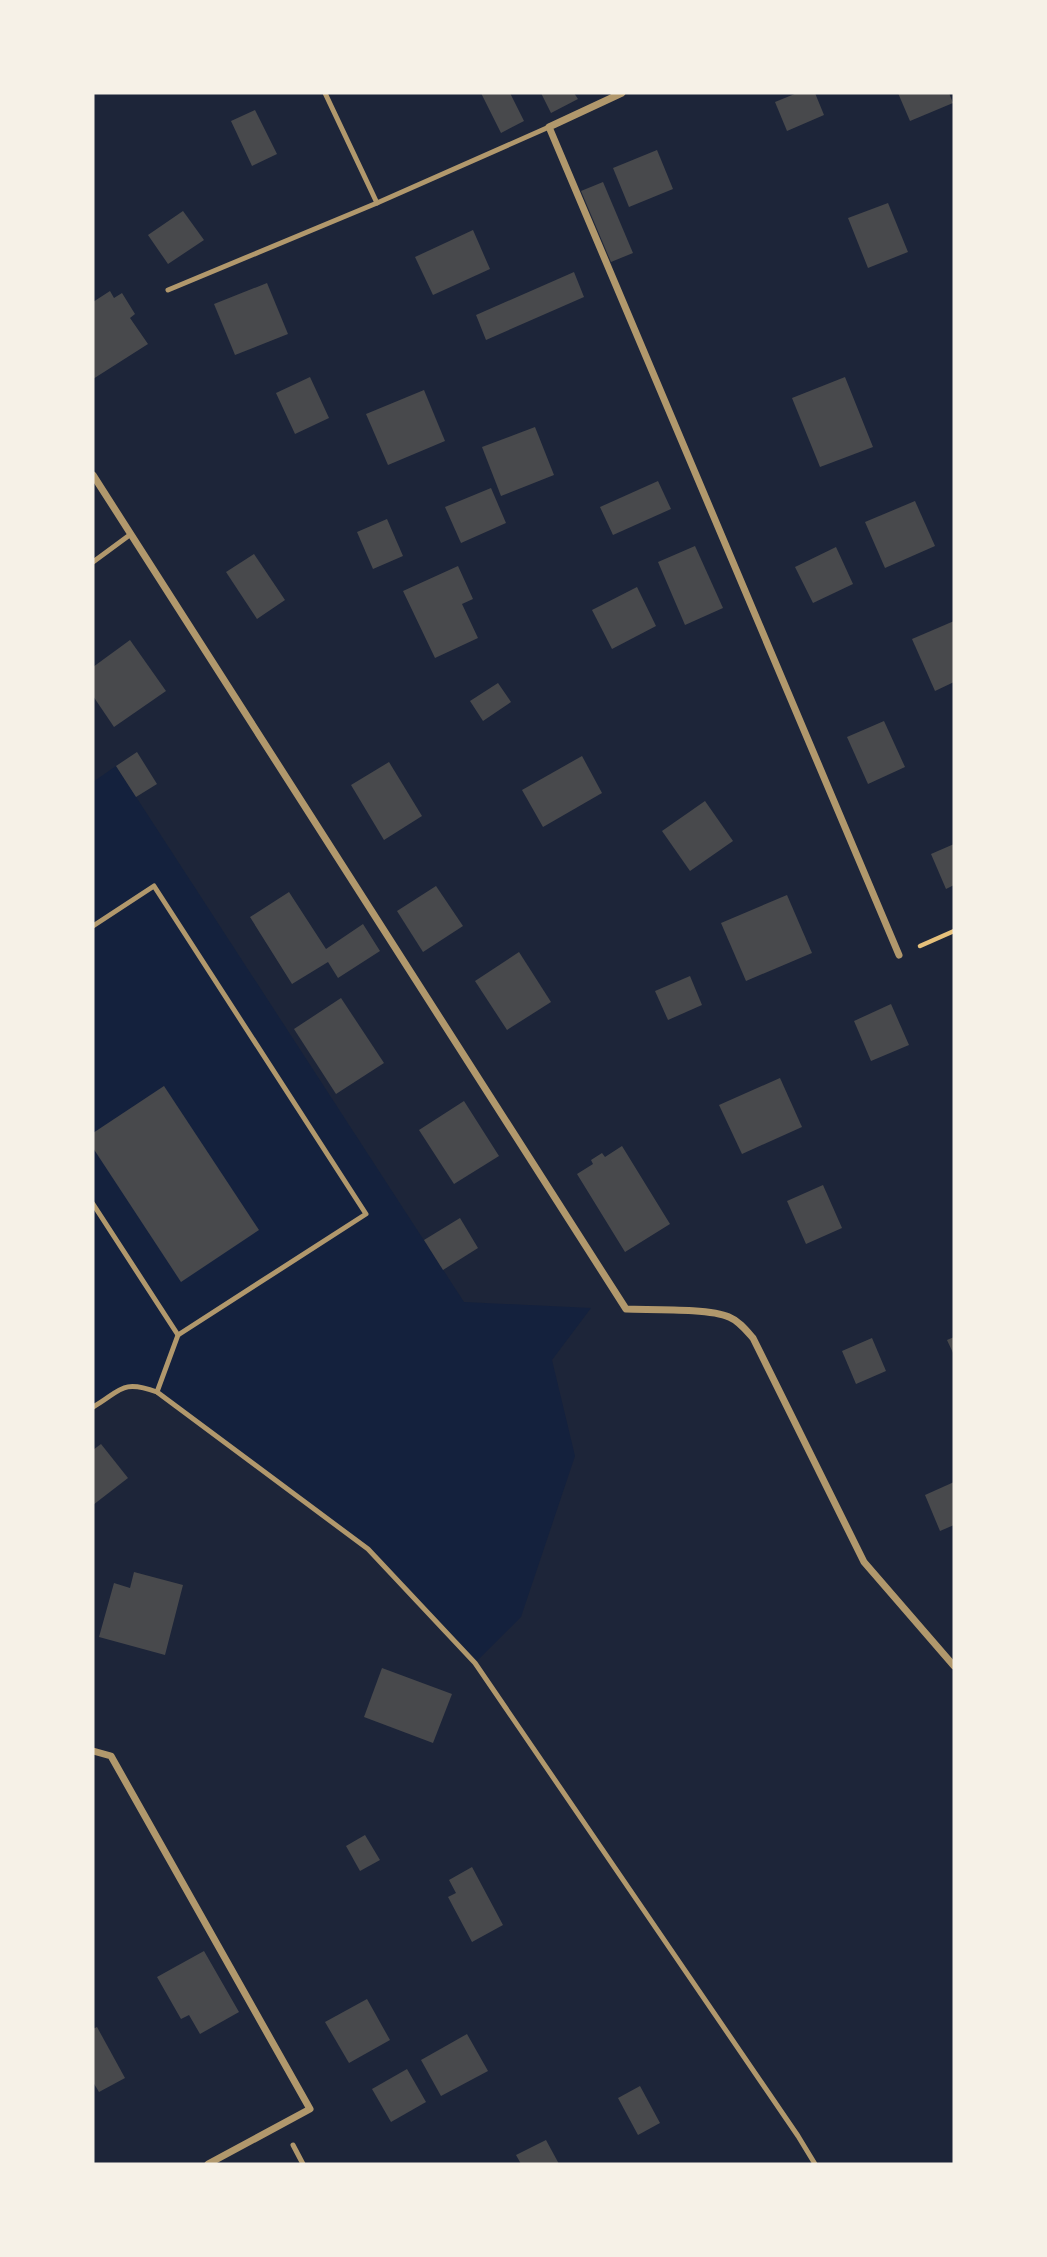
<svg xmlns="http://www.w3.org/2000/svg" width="1047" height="2257" viewBox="0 0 1047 2257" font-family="Merriweather,serif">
<rect width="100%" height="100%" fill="#14213d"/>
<path fill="#1d2539" d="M93 93H954V2164H93V1408L132 1385 157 1392 368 1549 475 1663 521 1617 575 1456 552 1360 591 1308 464 1302 116 766 93 782Z"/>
<g fill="#48494c">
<path d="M481 93H510L524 121 501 133Z"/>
<path d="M541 93H574L578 99 551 113Z"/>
<path d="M797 93H815L824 115 787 131 775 102Z"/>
<path d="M898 93H949L953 103 910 121Z"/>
<path d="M255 110 277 154 252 166 231 121Z"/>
<path d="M657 150 673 189 629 207 613 168Z"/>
<path d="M603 182 633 253 611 262 581 191Z"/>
<path d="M888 203 908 252 868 268 848 218Z"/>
<path d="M183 211 204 240 168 264 148 235Z"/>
<path d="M473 230 490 269 433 295 415 257Z"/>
<path d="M574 272 584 297 486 340 476 315Z"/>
<path d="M267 283 288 334 235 355 214 304Z"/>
<path d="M110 291 114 298 122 293 135 314 130 318 148 344 93 379V302Z"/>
<path d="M310 377 329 418 295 434 276 393Z"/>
<path d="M845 377 873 447 820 467 792 398Z"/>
<path d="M424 390 445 441 388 465 366 414Z"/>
<path d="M535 427 554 475 501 496 482 447Z"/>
<path d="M658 481 671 509 613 535 600 507Z"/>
<path d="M491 488 506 523 461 543 445 507Z"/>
<path d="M915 501 935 546 885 568 865 522Z"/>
<path d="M387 519 403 556 373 569 357 532Z"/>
<path d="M695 546 723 608 685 625 658 562Z"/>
<path d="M836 547 853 584 813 603 795 567Z"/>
<path d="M254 554 285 600 257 619 226 572Z"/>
<path d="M458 566 473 599 462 604 478 638 435 658 403 591Z"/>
<path d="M637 587 656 626 612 649 592 610Z"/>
<path d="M954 621V682L935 691 912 639Z"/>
<path d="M130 640 166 691 114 727 93 696V667Z"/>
<path d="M498 683 511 702 483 721 470 701Z"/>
<path d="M884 721 905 767 868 784 847 737Z"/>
<path d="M137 752 157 784 136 797 116 766Z"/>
<path d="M582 756 602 793 543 827 522 790Z"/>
<path d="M389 762 422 816 384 840 351 785Z"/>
<path d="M705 801 733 841 690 871 662 831Z"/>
<path d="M954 844V885L946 889 931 854Z"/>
<path d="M436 886 463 926 423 952 397 911Z"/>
<path d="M289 892 326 949 363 924 380 951 338 978 328 962 292 984 250 917Z"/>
<path d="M787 895 812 953 746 981 721 923Z"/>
<path d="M519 952 551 1002 507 1030 475 981Z"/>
<path d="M690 976 702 1005 668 1020 655 991Z"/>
<path d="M341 998 384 1063 336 1094 294 1029Z"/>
<path d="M891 1004 909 1045 871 1061 854 1021Z"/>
<path d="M780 1078 802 1127 742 1154 719 1105Z"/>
<path d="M164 1086 259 1230 181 1282 93 1148V1133Z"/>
<path d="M464 1101 499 1156 454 1184 419 1130Z"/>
<path d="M622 1146 670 1224 625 1252 577 1174 593 1164 591 1160 602 1153 605 1157Z"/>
<path d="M823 1185 842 1228 806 1244 787 1201Z"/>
<path d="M460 1218 478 1248 443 1270 424 1240Z"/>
<path d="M954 1337V1355L947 1340Z"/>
<path d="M872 1338 886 1371 856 1384 842 1351Z"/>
<path d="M101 1444 128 1478 93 1505V1450Z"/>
<path d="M954 1482V1525L940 1531 925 1495Z"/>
<path d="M134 1572 183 1585 165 1655 99 1637 114 1583 130 1588Z"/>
<path d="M382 1668 452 1694 433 1743 364 1717Z"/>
<path d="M365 1835 380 1860 360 1871 346 1846Z"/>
<path d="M472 1867 503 1925 472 1942 448 1897 456 1893 449 1880Z"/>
<path d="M204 1951 239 2012 200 2034 189 2015 181 2019 157 1977Z"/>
<path d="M367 1999 390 2040 349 2063 325 2022Z"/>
<path d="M97 2027 125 2078 99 2092 93 2082V2029Z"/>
<path d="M467 2034 488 2071 441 2096 421 2060Z"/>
<path d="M407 2069 426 2102 391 2122 372 2089Z"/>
<path d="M640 2086 660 2123 638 2135 618 2098Z"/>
<path d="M546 2140 559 2164H521L516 2155Z"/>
</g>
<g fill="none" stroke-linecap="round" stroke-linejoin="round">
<path stroke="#e5c07b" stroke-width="4.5" d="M920 946 954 931"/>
<g stroke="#b1986c" stroke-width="5">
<path d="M325 93 377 203"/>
<path d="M168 290 377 203 549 127"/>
<path d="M93 562 131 534"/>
<path d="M93 926 154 886 366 1214 178 1335 157 1392"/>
<path d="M93 1204 178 1335"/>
<path d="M93 1407C121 1391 121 1379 157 1392L368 1549 475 1663 798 2136 815 2164"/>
<path d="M293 2145 303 2164"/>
</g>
<g stroke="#b1986c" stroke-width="7">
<path d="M622 93 549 127 899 955"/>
<path d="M93 475 626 1309C649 1310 710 1308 729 1317 739 1321 746 1330 753 1338L864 1562 954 1666"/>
<path d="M93 1751 111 1756 310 2109 208 2164"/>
</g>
</g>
<rect width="1047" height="2257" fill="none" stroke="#f6f1e7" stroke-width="189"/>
</svg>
